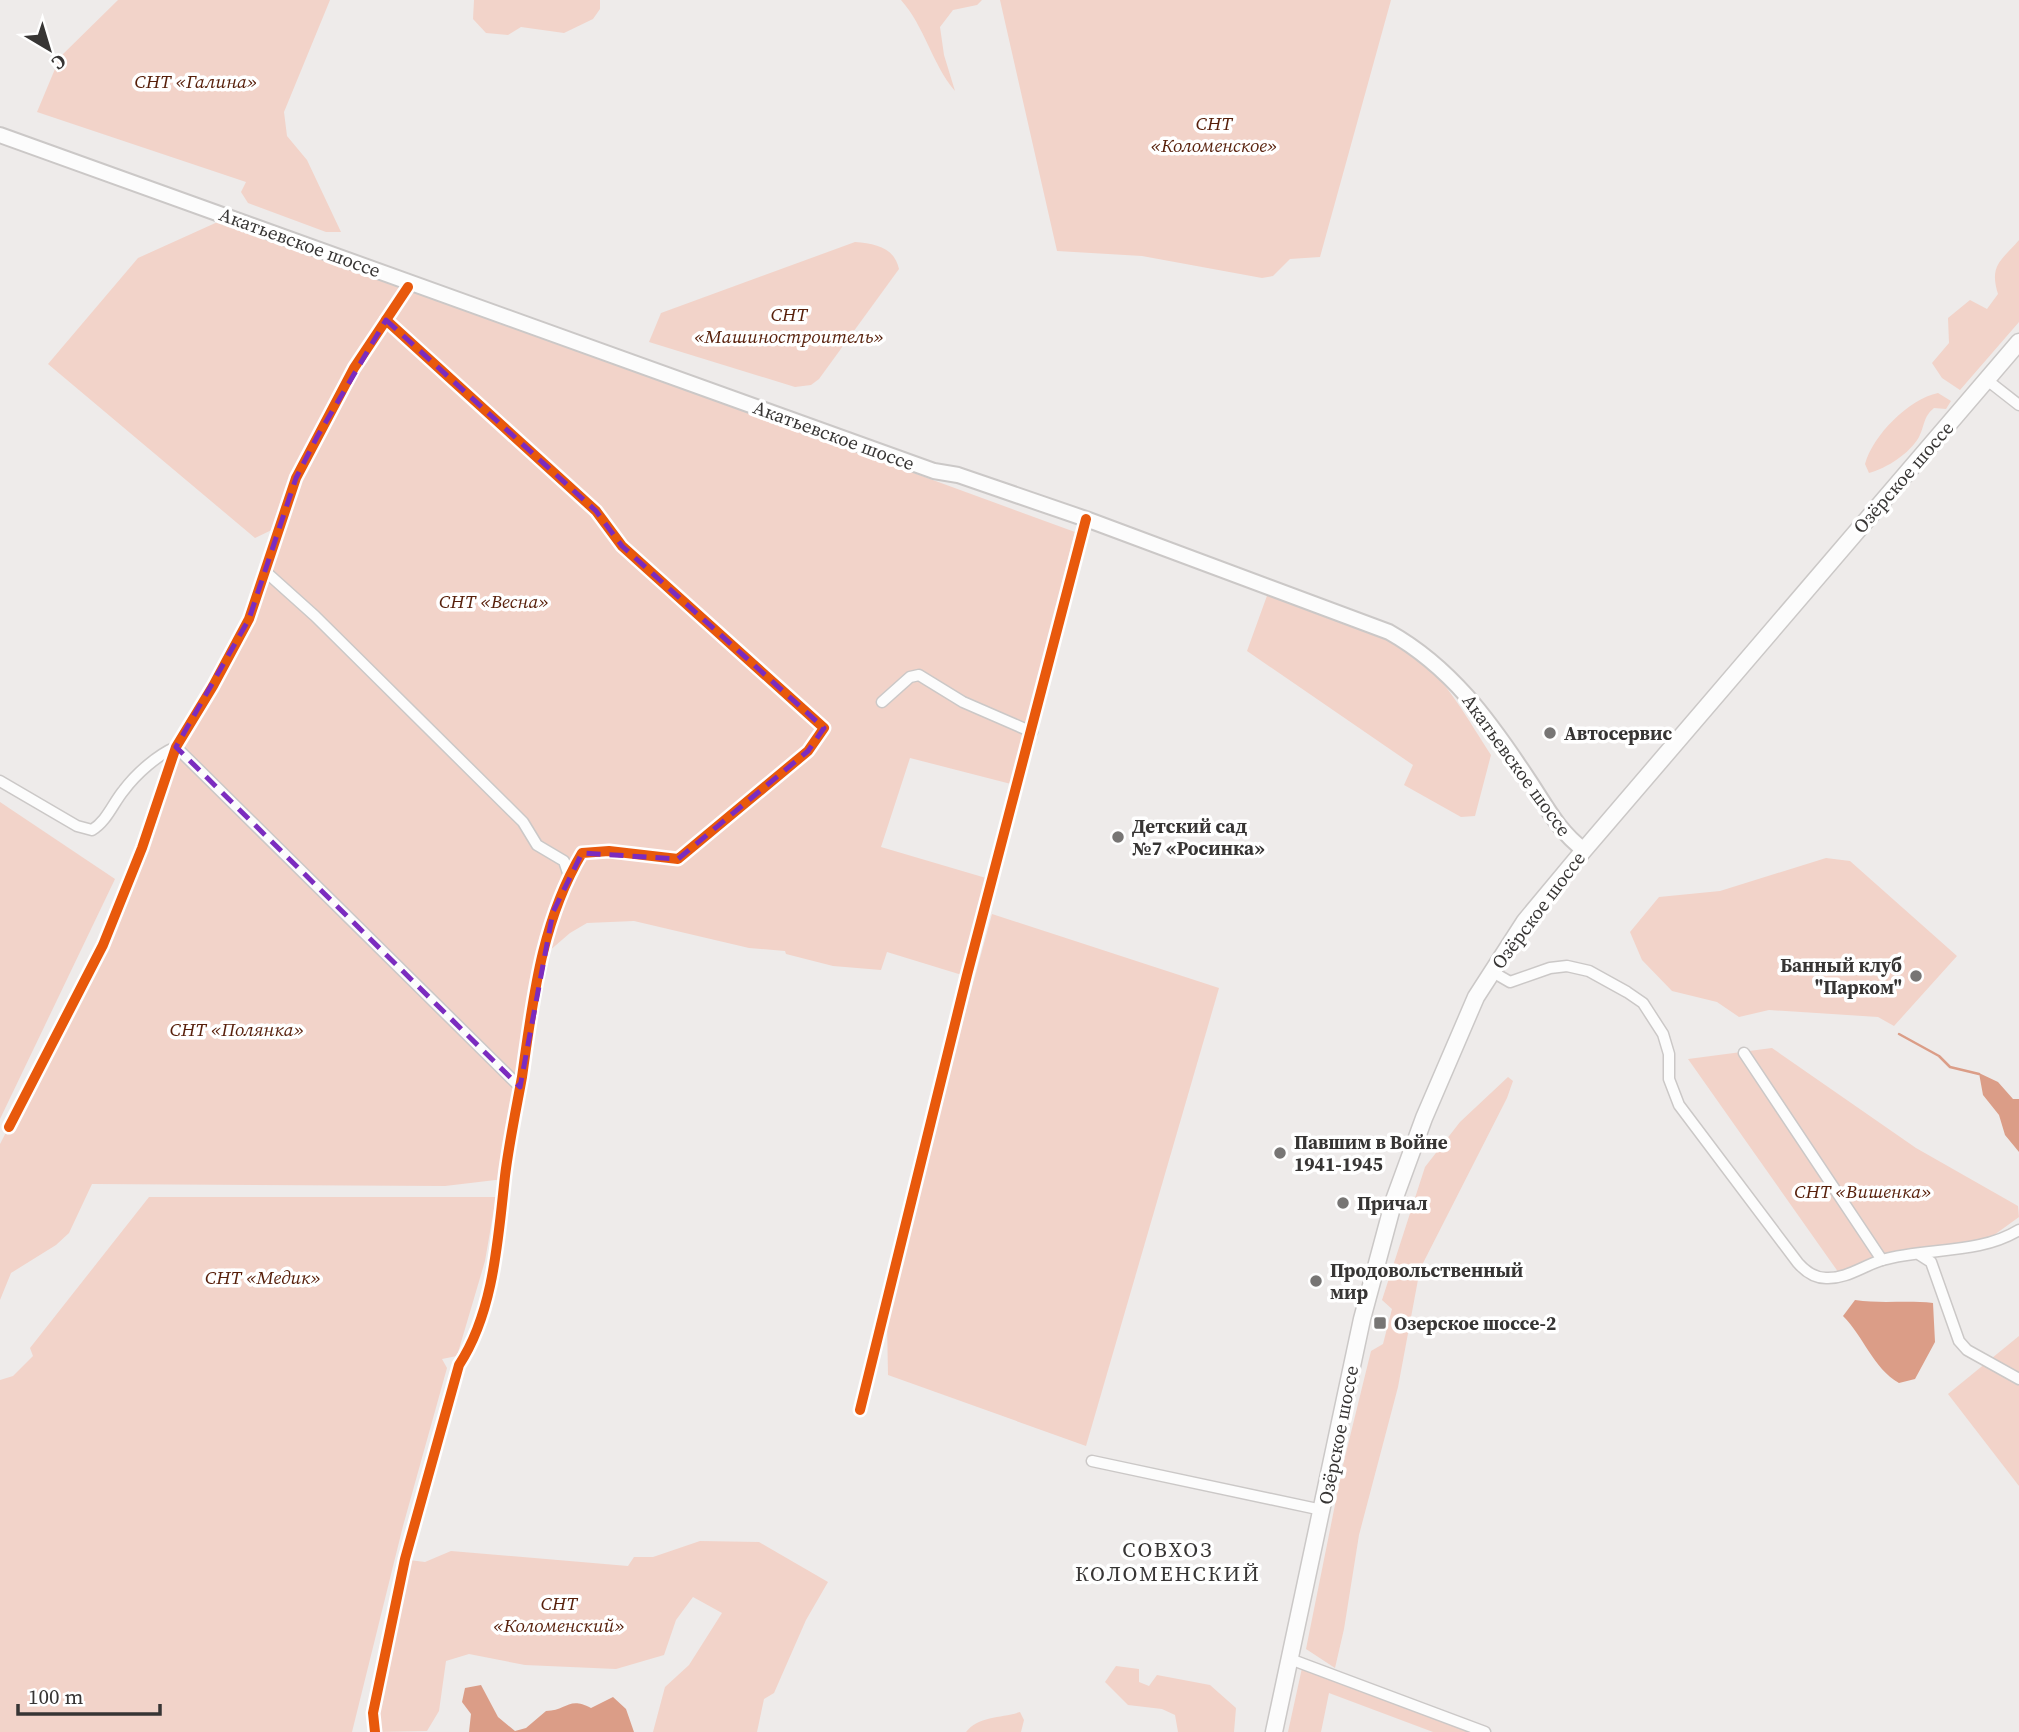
<svg xmlns="http://www.w3.org/2000/svg" width="2019" height="1732" viewBox="0 0 2019 1732" font-family="'Source Serif 4',serif">
<rect width="100%" height="100%" fill="#eeebea"/>
<g fill="#f2d3c9">
<path d="M118 0H330L284 112 287 136 307 160 341 232H326L248 203 241 192 246 182 37 112 60 57Z"/>
<path d="M474 0H600V9L593 19 564 33 521 27 508 35 486 33 473 19Z"/>
<path d="M901 0H982L977 5 953 10 940 27 944 55 955 91C932 64 925 27 901 0Z"/>
<path d="M1000 0H1391L1320 257 1290 259 1273 276 1262 278 1142 256 1057 251Z"/>
<path d="M222 220 1075 532 1011 784 910 758 881 847 986 878 962 975 887 952 881 970 833 966 786 954 785 951 749 948 634 921 587 923 570 933 541 958 504 1179 445 1186 92 1184 69 1233 56 1245 11 1273 0 1300V1144L103 945 176 747 249 619 280 526 255 538 48 364 138 258Z"/>
<path d="M2019 240V322L1960 390 1942 378 1932 363 1949 343 1948 318 1970 300 1987 309 1998 294C1989 265 2001 261 2019 240Z"/>
<path d="M855 242C876 244 894 247 899 269L819 379 811 385 795 387 649 342 661 313Z"/>
<path d="M1938 393 1951 401 1946 409 1934 408C1923 417 1925 425 1919 437 1909 454 1887 468 1869 473L1865 464C1873 435 1909 399 1938 393Z"/>
<path d="M1268 593C1316 610 1370 624 1412 653 1444 675 1470 723 1491 755L1475 816 1461 817 1404 785 1413 765 1247 651Z"/>
<path d="M0 802 115 879 0 1119Z"/>
<path d="M1826 858 1850 861 1957 956 1894 1026 1878 1017 1769 1010 1739 1017 1717 1002 1672 991 1642 960 1630 932 1659 897 1720 891Z"/>
<path d="M992 914 1219 988 1086 1446 888 1375 887 1322 924 1163Z"/>
<path d="M1772 1048 1916 1148 2018 1206 2019 1217 1990 1238 1930 1248 1841 1276 1688 1059Z"/>
<path d="M1508 1077 1513 1081 1507 1098 1420 1269 1398 1387 1359 1535 1344 1629 1335 1668 1306 1649 1343 1465 1371 1351 1383 1344 1392 1309 1382 1300 1425 1167 1460 1122Z"/>
<path d="M149 1197H496L485 1261 457 1356 442 1359 447 1368 403 1526 352 1732H0V1380L13 1376 33 1356 30 1348Z"/>
<path d="M2019 1336V1486L1948 1394Z"/>
<path d="M700 1541 759 1542 828 1582 806 1620 774 1693 764 1699 757 1732H653L665 1687 689 1665 722 1613 693 1597 676 1620 664 1655 616 1669 525 1665 469 1654 446 1661 439 1711 427 1731 378 1732 376 1705 409 1560 425 1562 451 1551 628 1566 634 1557H653Z"/>
<path d="M1116 1666 1139 1669V1682L1149 1686 1157 1675 1210 1685 1236 1708 1234 1732H1178L1175 1715 1162 1709 1128 1705 1105 1682Z"/>
<path d="M1302 1668 1473 1732H1433L1329 1693 1321 1732H1288Z"/>
<path d="M1020 1712 1024 1720 1021 1732H966C978 1716 1002 1718 1020 1712Z"/>
</g>
<g fill="#db9d87">
<path d="M1979 1073 1998 1082 2013 1099H2019V1152L2005 1135 1999 1115 1983 1095Z"/>
<path d="M1855 1300C1881 1304 1907 1300 1933 1303L1935 1342 1915 1379 1899 1383C1873 1368 1864 1337 1843 1316Z"/>
<path d="M481 1685 498 1717 515 1731 526 1728 546 1711C567 1711 568 1696 591 1708L613 1697 626 1709 634 1732H469L471 1714 462 1702 465 1688Z"/>
</g>
<g fill="none" stroke-linecap="round" stroke-linejoin="round">
<path stroke="#db9d87" stroke-width="2.5" d="M1899 1034 1939 1056 1950 1067 1979 1074"/>
<g stroke="#cbc8c7" stroke-width="13">
<g id="street">
<path d="M1987 380 2019 405"/>
<path d="M266 572 315 616 523 822 537 845 564 861 569 876"/>
<path d="M882 702 910 677 919 675 963 702 1032 732"/>
<path d="M176 747 520 1087"/>
<path d="M0 781 77 826 92 830C107 821 113 803 124 790 136 774 157 755 176 747"/>
<path d="M1491 971 1510 982 1550 968 1567 966 1589 971 1627 992 1643 1003 1663 1034 1669 1054V1079L1679 1105 1798 1263C1805 1271 1814 1278 1826 1278 1846 1279 1863 1266 1882 1260 1927 1247 1978 1255 2019 1230"/>
<path d="M1744 1053 1882 1260"/>
<path d="M9 1127 103 945 142 848 176 747 213 686 249 619 296 478 354 368 408 287"/>
<path d="M1920 1255 1931 1262 1959 1341 1967 1350 2019 1379"/>
<path d="M860 1410 967 975 1086 519"/>
<path d="M1092 1461 1322 1510"/>
<path d="M1290 1659 1485 1732"/>
<path d="M375 1732 373 1713 405 1559 459 1365C494 1312 498 1238 505 1176 509 1143 516 1110 522 1077 533 1000 541 922 582 853L609 851 678 859 808 751 824 728 622 546 596 511 386 320"/>
</g>
</g>
<g stroke="#cbc8c7" stroke-width="18">
<path id="secondary" d="M0 135 934 471 958 475 1086 519 1389 632C1451 667 1489 720 1528 779 1545 804 1558 831 1584 850"/>
</g>
<g stroke="#cbc8c7" stroke-width="19">
<path id="primary" d="M1274 1732 1362 1319 1394 1200 1424 1118 1476 997 1525 921 1584 850 2019 342"/>
</g>
<use href="#street" stroke="#fcfcfc" stroke-width="10"/>
<use href="#secondary" stroke="#fcfcfc" stroke-width="14"/>
<use href="#primary" stroke="#fcfcfc" stroke-width="16"/>
<g stroke="#fff" stroke-width="15">
<g id="cycleway">
<path d="M9 1127 103 945 142 848 176 747 213 686 249 619 296 478 354 368 408 287"/>
<path d="M860 1410 967 975 1086 519"/>
<path d="M375 1732 373 1713 405 1559 459 1365C494 1312 498 1238 505 1176 509 1143 516 1110 522 1077 533 1000 541 922 582 853L609 851 678 859 808 751 824 728 622 546 596 511 386 320"/>
</g>
</g>
<use href="#cycleway" stroke="#e8590c" stroke-width="10"/>
</g>
<path fill="none" stroke="#7b2cbf" stroke-width="5" stroke-dasharray="14 9" stroke-linejoin="round" d="M386 320 596 511 622 546 824 728 808 751 678 859 582 853 553 912 520 1087 176 747 249 619 296 478 317 437Z"/>
<g fill="#777574" stroke="#fff" stroke-width="2.5">
<circle cx="1550" cy="733" r="7"/>
<circle cx="1118" cy="837" r="7"/>
<circle cx="1916" cy="976" r="7"/>
<circle cx="1280" cy="1153" r="7"/>
<circle cx="1343" cy="1203" r="7"/>
<circle cx="1316" cy="1281" r="7"/>
<rect x="1373" y="1316" width="14" height="14" rx="3.5"/>
</g>
<g text-anchor="middle" dominant-baseline="central" stroke-width="7" stroke-linejoin="round" paint-order="stroke">
<g font-size="19" font-style="italic" fill="#571f0a" stroke="#fff">
<text x="196" y="81">СНТ «Галина»</text>
<text x="1214" y="123">СНТ<tspan x="1214" dy="22">«Коломенское»</tspan></text>
<text x="789" y="314">СНТ<tspan x="789" dy="22">«Машиностроитель»</tspan></text>
<text x="494" y="601">СНТ «Весна»</text>
<text x="237" y="1029">СНТ «Полянка»</text>
<text x="1863" y="1191">СНТ «Вишенка»</text>
<text x="263" y="1277">СНТ «Медик»</text>
<text x="559" y="1603">СНТ<tspan x="559" dy="22">«Коломенский»</tspan></text>
</g>
<g font-size="19" fill="#373534" stroke="#fff">
<text transform="translate(300 242) rotate(20)">Акатьевское шоссе</text>
<text transform="translate(834 435) rotate(20)">Акатьевское шоссе</text>
<text transform="translate(1903 477) rotate(-49)">Озёрское шоссе</text>
<text transform="translate(1517 765) rotate(54)">Акатьевское шоссе</text>
<text transform="translate(1538 910) rotate(-53)">Озёрское шоссе</text>
<text transform="translate(1338 1435) rotate(-79)">Озёрское шоссе</text>
</g>
<g font-size="19" font-weight="bold" fill="#373534" stroke="#fff" text-anchor="start">
<text x="1564" y="733">Автосервис</text>
<text x="1132" y="826">Детский сад<tspan x="1132" dy="22">№7 «Росинка»</tspan></text>
<text x="1902" y="965" text-anchor="end">Банный клуб<tspan x="1902" dy="22">"Парком"</tspan></text>
<text x="1294" y="1142">Павшим в Войне<tspan x="1294" dy="22">1941-1945</tspan></text>
<text x="1357" y="1203">Причал</text>
<text x="1330" y="1270">Продовольственный<tspan x="1330" dy="22">мир</tspan></text>
<text x="1394" y="1323">Озерское шоссе-2</text>
</g>
<g font-size="21" letter-spacing="2" fill="#373534" stroke="#fff">
<text x="1168" y="1549">СОВХОЗ<tspan x="1168" dy="24">КОЛОМЕНСКИЙ</tspan></text>
</g>
</g>
<g transform="translate(49 49) rotate(142)" stroke="#ffffff" stroke-width="5" paint-order="stroke">
<path d="M0-5L12 26L0 18L-12 26Z" fill="#373534"/>
<text y="-10" font-size="19" font-weight="bold" text-anchor="middle" fill="#373534">С</text>
</g>
<path d="M18 1704v10h142v-10" fill="none" stroke="#373534" stroke-width="3.5"/>
<text x="28" y="1704" font-size="21" fill="#373534" stroke="#ffffff" stroke-width="5" paint-order="stroke">100 m</text>
</svg>
